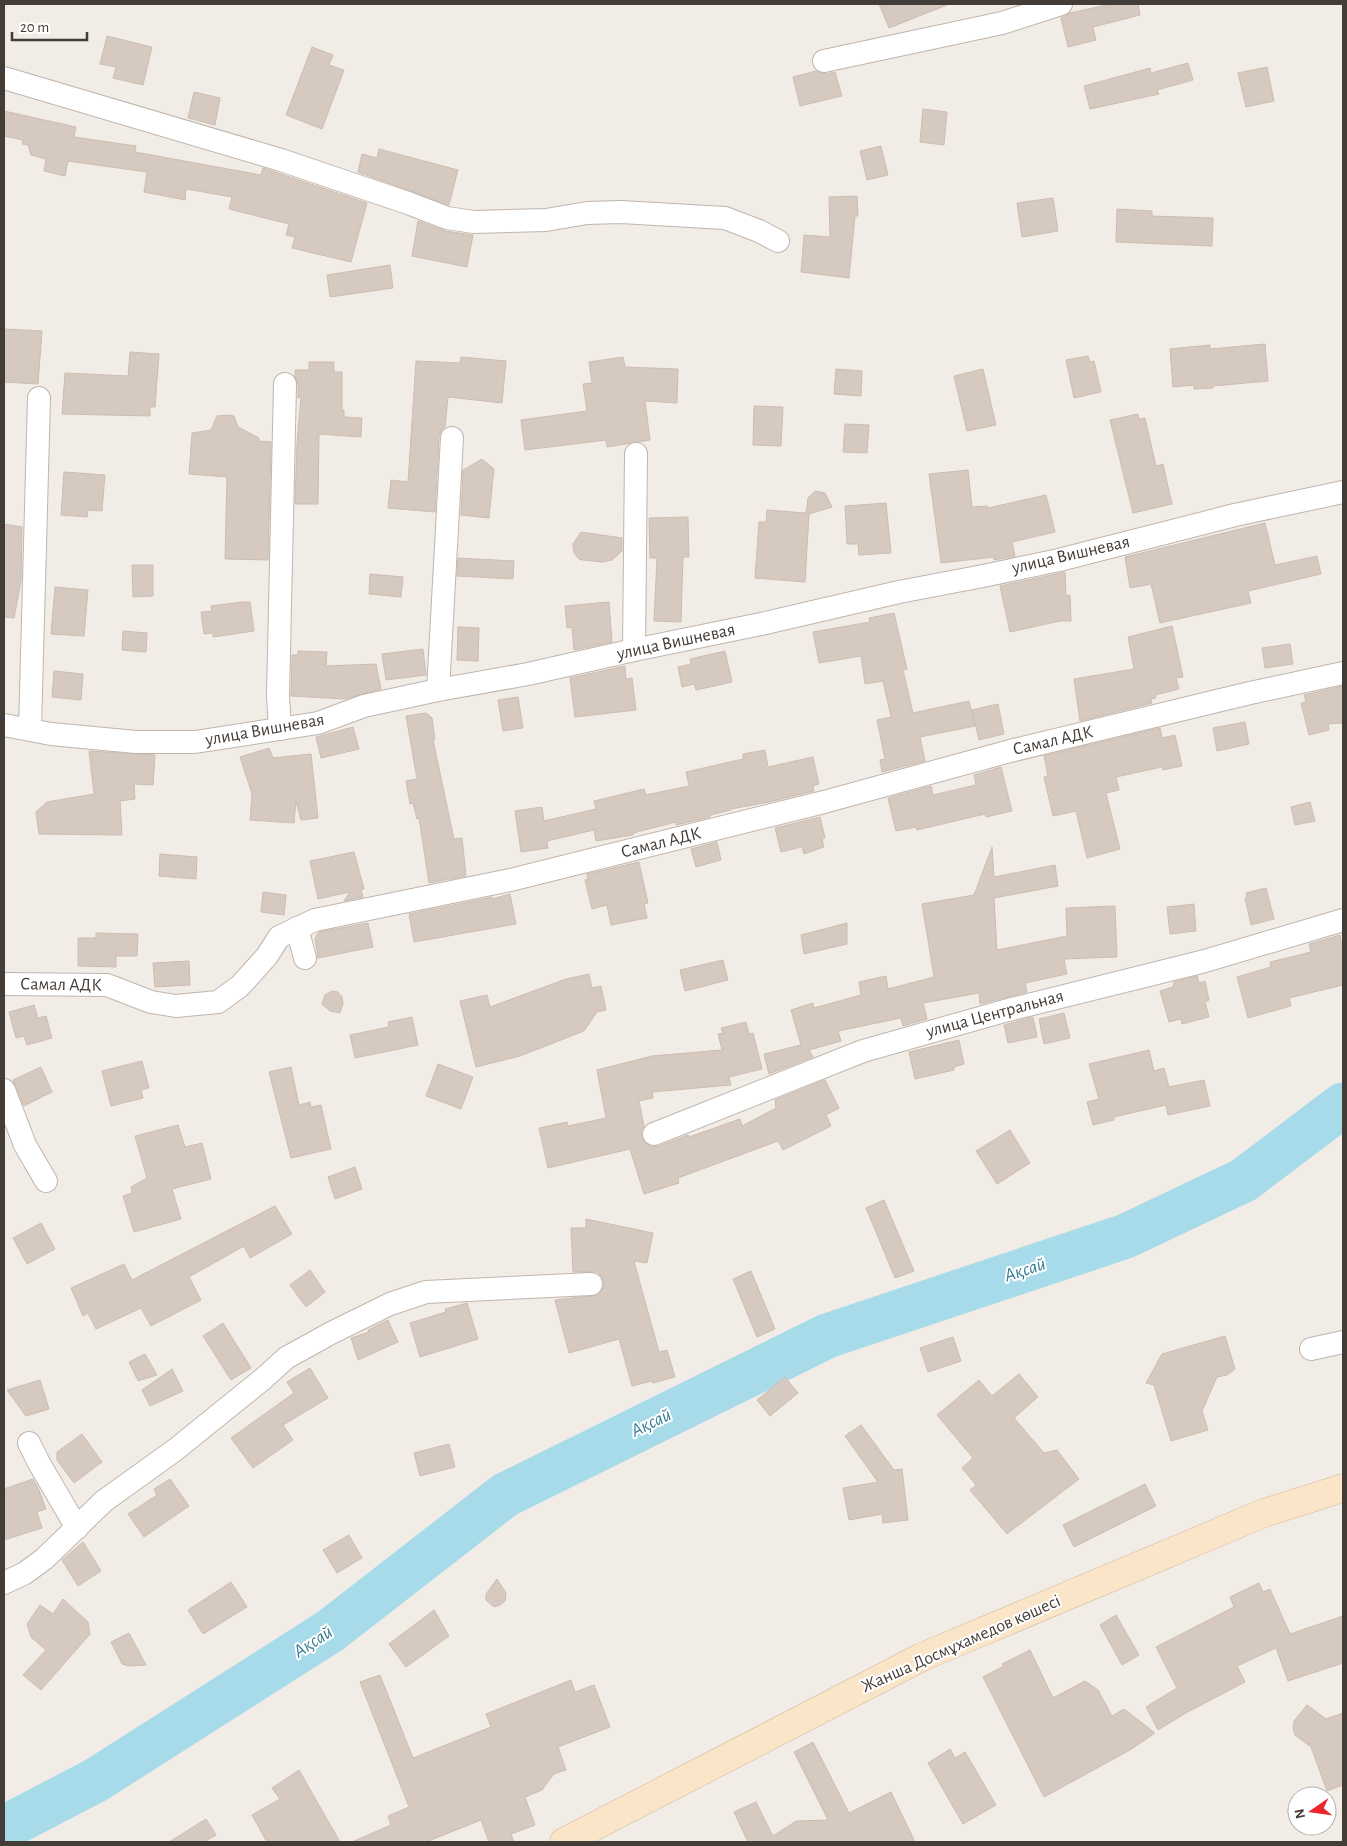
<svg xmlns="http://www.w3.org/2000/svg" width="1347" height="1846" viewBox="0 0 1347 1846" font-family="'Alegreya Sans',sans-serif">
<rect width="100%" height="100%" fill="#f2ece7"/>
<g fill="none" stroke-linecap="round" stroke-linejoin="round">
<path stroke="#a8dbea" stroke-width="45" d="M4 1828 96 1780 330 1631 505 1495 827 1336 1126 1236 1244 1180 1343 1105"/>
</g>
<g fill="#d6c9c0" stroke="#cdbdb1">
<path d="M879 4H947V5L889 28Z"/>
<path d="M1111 4H1138L1140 15 1093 27 1096 40 1068 47 1061 18 1070 13Z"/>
<path d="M107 36 152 47 143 85 113 78 116 67 100 64Z"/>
<path d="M312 47 333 55 329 65 344 70 322 129 286 115Z"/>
<path d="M1188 63 1193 80 1157 90 1159 94 1090 109 1084 86 1150 68 1151 73Z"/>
<path d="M1267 67 1274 101 1246 107 1238 73Z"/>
<path d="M816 71 826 74 835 72 842 96 800 106 793 77Z"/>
<path d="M194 92 220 98 215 125 188 118Z"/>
<path d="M923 109 947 112 944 145 920 142Z"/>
<path d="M4 111 76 127 74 137 136 146 135 152 261 175 263 168 367 203 351 262 292 248 295 237 286 235 289 224 229 209 232 197 186 189 185 200 144 192 147 172 68 161 65 176 44 171 46 159 31 155 28 145 22 144 23 140 4 136Z"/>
<path d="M881 146 888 175 867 180 860 151Z"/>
<path d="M379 149 458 170 449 205 358 172 362 154 377 158Z"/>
<path d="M857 196 858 216H855L849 278 801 272 804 235 830 237 829 197Z"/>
<path d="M1053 198 1058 231 1022 237 1017 203Z"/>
<path d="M1117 209 1152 211V216L1213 218 1212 246 1116 242Z"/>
<path d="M418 221 445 231 473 235 467 267 412 256Z"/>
<path d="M390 265 393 288 330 297 327 275Z"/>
<path d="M4 329 42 331 38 384 4 382Z"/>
<path d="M1265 344 1268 381 1213 386V388L1194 389V385L1173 387 1170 349 1210 345V349Z"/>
<path d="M130 352 159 354 155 407H150V416L62 414 65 373 128 376Z"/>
<path d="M1088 356 1090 362 1094 361 1101 392 1074 398 1066 360Z"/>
<path d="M461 357 506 361 502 403 448 397 445 427 441 431 439 437 435 512 388 508 391 480 408 482 416 361 460 363Z"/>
<path d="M623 357 625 367 678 369 677 403 645 401 650 440 607 447 606 440 525 450 521 420 587 411 583 384 592 383 589 362Z"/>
<path d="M309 362H334V372H342V410H344V417L362 418 361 437 319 434 318 504H295L297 443 301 397 298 398V384L295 376V370H309Z"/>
<path d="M836 369 862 371 861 396 834 394Z"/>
<path d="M983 369 996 425 967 431 954 376Z"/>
<path d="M754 406 783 407 781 446 753 445Z"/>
<path d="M1138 414 1139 419 1145 418 1156 466 1163 464 1172 504 1133 513 1110 420Z"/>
<path d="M227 415 234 416 238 427 259 438V441L271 442 268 560 225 559 227 477 189 474 192 433 211 430 217 416Z"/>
<path d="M845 424 869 425 867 453 843 452Z"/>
<path d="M482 459 494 469 489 518 461 515 463 470Z"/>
<path d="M968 470 972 507 987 506 988 508 1046 495 1055 532 1012 542 1015 556 994 560V557L941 563 929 474Z"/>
<path d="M64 472 105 475 102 511 88 510 87 517 61 515Z"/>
<path d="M815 491 825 493 832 507 809 514 805 582 755 578 759 522H766L767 510 806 513 808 498Z"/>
<path d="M886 503 891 553 859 555 858 544H847L845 506Z"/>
<path d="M688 517 689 557H683L681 622 654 621 657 558H650L649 518Z"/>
<path d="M1265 523 1275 565 1317 556 1321 574 1248 591 1251 603 1160 623 1151 584 1130 588 1125 557Z"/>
<path d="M4 524 22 527 21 581 14 618 4 617Z"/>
<path d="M581 532 622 538V551L612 560 603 562 583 560 579 559 574 553 573 544Z"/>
<path d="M458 558 514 561 513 579 457 576Z"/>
<path d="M132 565H153V596L133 597Z"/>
<path d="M1065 572 1066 596 1070 595 1071 621H1060L1010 632 1000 586Z"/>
<path d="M370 574 403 577 401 597 369 594Z"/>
<path d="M55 587 88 590 84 636 51 634Z"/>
<path d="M242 602H250L254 631 213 637V633L204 634 201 612 212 611 211 606Z"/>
<path d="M609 602 612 642 574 650 572 627 567 628 565 606Z"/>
<path d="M894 613 907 669 903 670 913 713 969 701 975 726 920 737 925 761 882 772 880 760 885 759 877 720 891 717 883 681 865 684 861 656 819 663 813 632 870 622 869 618Z"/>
<path d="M1172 626 1183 677 1176 678 1179 689 1155 695 1156 698 1151 699 1152 703 1080 721 1074 679 1134 669 1128 637Z"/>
<path d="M458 627 479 628 478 661 457 660Z"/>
<path d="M123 631 147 633 146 652 122 650Z"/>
<path d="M1290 644 1293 664 1265 668 1262 648Z"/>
<path d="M423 649 426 675 386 680 382 654Z"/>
<path d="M298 651 327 652 326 666 376 664 381 689 345 699 291 696 292 655H298Z"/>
<path d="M725 651 732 682 696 690 694 684 682 687 678 667 691 664 690 659Z"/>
<path d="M625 666 626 679 632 678 636 710 575 717 570 678Z"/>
<path d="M54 671 83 674 81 700 52 697Z"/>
<path d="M1343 686V723L1328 724 1329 730 1309 735 1301 703 1306 702 1304 695Z"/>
<path d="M518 697 523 728 503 731 498 700Z"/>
<path d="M998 704 1004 734 979 740 972 710Z"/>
<path d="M426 713 432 718 435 739 433 740 454 839 462 838 466 876 429 883 419 818 417 819 413 803 410 804 406 781 417 779 406 716Z"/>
<path d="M1245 722 1249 744 1217 751 1213 728Z"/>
<path d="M353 727 359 749 321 758 316 737Z"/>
<path d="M1160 728 1162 738 1175 735 1182 766 1163 770 1162 767 1116 777 1119 790 1106 793 1120 849 1087 858 1076 811 1053 816 1044 777 1048 776 1044 756Z"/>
<path d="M269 748 273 758 311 754 318 818 301 820 296 801 294 823 250 820 252 794 240 757Z"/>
<path d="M765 750 768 767 813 757 819 784 813 786 814 791 769 802 731 809V810L710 815V817L676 825V822L633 833V835L596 841 594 830 547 841 548 848 521 852 515 811 542 807 544 821 596 809 594 801 644 789 646 795 689 786 686 772 743 759V754Z"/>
<path d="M89 751 155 755 153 785 134 784 135 799 120 801 122 835 39 834 36 812 47 802 94 794Z"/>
<path d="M1001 767 1012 811 986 817 985 814 917 830 916 827 896 831 888 798 931 786 933 795 976 785 974 775Z"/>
<path d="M1310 802 1315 821 1295 825 1291 807Z"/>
<path d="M820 817 825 838 822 839 824 847 804 854 802 847 781 852 775 828Z"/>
<path d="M717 842 721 860 696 867 691 849Z"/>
<path d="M992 847 994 877 1055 865 1058 886 994 898 997 950 1067 936 1066 908 1115 906 1117 957 1064 959 1067 974 1025 983 1027 992 980 1004 979 993 923 1003 927 1019 903 1026 901 1018 838 1031 841 1041 809 1050 813 1057 769 1074 764 1054 801 1045 791 1010 813 1003 814 1008 861 995 859 982 886 976 888 989 934 977 922 904 974 895Z"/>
<path d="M354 852 364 889 361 890 363 897 344 901 350 892 318 899 310 861Z"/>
<path d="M160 854 197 857 196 879 159 876Z"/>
<path d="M639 862 648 903 644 904 647 918 611 925 607 905 592 909 585 880 588 879 587 874Z"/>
<path d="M1266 888 1274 919 1251 925 1245 898 1247 897 1246 893Z"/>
<path d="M263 892 286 895 284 915 261 912Z"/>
<path d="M510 894 516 924 414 942 409 914 492 897V899Z"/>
<path d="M1194 904 1196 931 1170 934 1167 907Z"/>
<path d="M368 923 373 947 318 958 315 938 319 932Z"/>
<path d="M847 923V944L804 954 801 935Z"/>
<path d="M96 933 138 934 137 956H116V967L78 966V938H96Z"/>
<path d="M1340 935 1343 950V985L1289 998 1291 1006 1248 1018 1237 977 1271 967 1270 962 1311 952 1309 944Z"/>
<path d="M723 960 728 980 685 991 680 970Z"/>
<path d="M189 961 190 985 155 987 153 963Z"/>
<path d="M589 974 592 988 601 986 606 1010 597 1012 584 1031 520 1056 476 1067 460 1001 487 995 490 1007 566 979Z"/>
<path d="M1197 976 1199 983 1205 981 1209 1000 1205 1002 1209 1017 1182 1024 1181 1019 1169 1022 1160 991 1173 987 1174 982Z"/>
<path d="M332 991 338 992 342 997 343 1004 340 1013 330 1011 322 1004 325 995Z"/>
<path d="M34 1005 38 1018 46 1016 52 1038 27 1045 24 1036 16 1038 9 1012Z"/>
<path d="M1064 1013 1070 1038 1044 1044 1039 1019Z"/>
<path d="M412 1017 418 1045 355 1058 350 1035 389 1027 388 1022Z"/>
<path d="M1033 1017 1037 1037 1008 1043 1004 1025Z"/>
<path d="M746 1022 749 1034 753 1033 762 1069 729 1077 731 1085 652 1092 653 1098 639 1101 644 1126 641 1132 642 1138 646 1144 652 1147 659 1146 688 1135 689 1137 740 1119 742 1126 776 1108 775 1100 825 1080 839 1108 826 1115 831 1126 783 1150 778 1141 678 1178 679 1183 644 1194 630 1149 548 1168 539 1128 567 1122 568 1126 606 1118 597 1070 652 1056 722 1050 718 1034 723 1033 721 1028Z"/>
<path d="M959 1040 964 1064 954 1067V1070L915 1079 909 1052Z"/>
<path d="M1149 1050 1154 1071 1164 1068 1169 1087 1204 1080 1210 1106 1168 1115 1166 1105 1114 1117V1120L1093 1125 1087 1102 1099 1099 1089 1064Z"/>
<path d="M142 1061 149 1088 141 1090 143 1098 111 1106 102 1071Z"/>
<path d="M438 1064 473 1077 461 1109 426 1096Z"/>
<path d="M41 1067 52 1092 24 1106 13 1080Z"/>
<path d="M291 1067 299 1105 310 1102 311 1107 321 1105 331 1149 291 1158 269 1072Z"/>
<path d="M178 1125 185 1147 202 1143 211 1179 172 1189 181 1219 134 1232 123 1196 132 1193 131 1187 147 1178 135 1136Z"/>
<path d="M1010 1130 1030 1163 997 1184 976 1151Z"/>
<path d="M355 1167 362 1189 335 1199 328 1177Z"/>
<path d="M884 1200 914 1271 895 1278 866 1208Z"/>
<path d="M275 1206 292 1234 250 1258 244 1246 189 1277 201 1300 151 1326 141 1308 96 1329 88 1313 83 1316 71 1288 124 1264 132 1280Z"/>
<path d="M586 1219 653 1233 647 1263 634 1261 659 1352 667 1350 675 1377 653 1383 652 1381 632 1386 619 1339 569 1353 555 1300 598 1295 602 1290 604 1284 602 1277 597 1272H573L571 1228H586Z"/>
<path d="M41 1223 55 1249 27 1264 13 1238Z"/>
<path d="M310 1270 325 1292 306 1307 290 1285Z"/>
<path d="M751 1271 775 1329 757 1337 733 1279Z"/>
<path d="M467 1303 478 1339 420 1357 410 1323 446 1312 445 1309Z"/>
<path d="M388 1320 398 1342 358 1360 351 1338 369 1332 368 1330Z"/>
<path d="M223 1323 251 1368 231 1380 203 1336Z"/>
<path d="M1225 1336 1235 1369 1227 1375 1217 1377 1202 1411 1208 1430 1171 1441 1154 1385 1146 1383 1162 1354Z"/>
<path d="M953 1337 961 1361 928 1372 920 1348Z"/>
<path d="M145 1354 157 1375 138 1381 129 1362Z"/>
<path d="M310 1368 328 1398 283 1425 293 1440 253 1468 231 1438 294 1393 287 1382Z"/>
<path d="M172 1369 183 1391 150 1406 142 1390Z"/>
<path d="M1019 1374 1038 1397 1014 1418 1044 1453 1057 1450 1079 1479 1007 1534 970 1490 976 1485 962 1468 973 1458 937 1415 979 1380 992 1396Z"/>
<path d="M785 1377 798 1393 770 1416 757 1400Z"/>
<path d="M40 1380 49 1409 26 1416 7 1390Z"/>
<path d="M861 1425 894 1470 902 1469 908 1520 883 1523 882 1514 849 1520 843 1488 878 1482 845 1436Z"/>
<path d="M82 1434 102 1462 74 1483 57 1460V1452Z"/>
<path d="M449 1444 455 1467 420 1476 414 1453Z"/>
<path d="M33 1479 39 1490 46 1509 37 1512 42 1528 4 1540V1489Z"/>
<path d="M170 1479 189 1506 144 1537 128 1514 157 1495 154 1489Z"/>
<path d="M1145 1484 1156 1506 1074 1547 1063 1525Z"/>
<path d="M349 1535 362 1558 337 1573 323 1550Z"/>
<path d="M83 1542 101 1571 78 1586 62 1560Z"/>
<path d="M497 1579 506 1593 505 1601 500 1605 494 1607 486 1600V1594Z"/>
<path d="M231 1582 247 1607 203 1634 188 1610Z"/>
<path d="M1259 1583 1263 1592 1270 1589 1290 1634 1343 1616V1663L1288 1681 1276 1648 1237 1666 1245 1682 1186 1713 1158 1730 1146 1707 1177 1688 1156 1647 1234 1607 1230 1597Z"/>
<path d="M63 1599 88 1622 90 1634 41 1690 23 1675 46 1650 31 1637 27 1624 40 1605 53 1614Z"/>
<path d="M434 1610 449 1636 406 1667 389 1644Z"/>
<path d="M1116 1615 1139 1655 1122 1665 1100 1625Z"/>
<path d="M129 1633 146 1665 128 1666 122 1664 111 1642Z"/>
<path d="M1030 1650 1053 1698 1085 1681 1098 1690 1112 1716 1124 1709 1155 1733 1130 1750 1044 1797 983 1677 1004 1666 1002 1664Z"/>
<path d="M380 1675 413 1758 491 1727 486 1714 571 1680 575 1692 594 1685 610 1727 558 1747 566 1770 554 1774 542 1790 525 1797 535 1825 511 1834 514 1842H489L481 1820 426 1842H352L391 1825 388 1816 409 1807 360 1682Z"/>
<path d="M1307 1705 1326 1719 1343 1713V1785L1327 1791 1311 1747 1295 1735 1293 1728 1294 1721Z"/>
<path d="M813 1742 849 1813 891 1792 915 1842H748L734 1812 756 1802 773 1836 796 1821 828 1820 794 1752Z"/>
<path d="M950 1749 955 1758 965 1752 996 1805 963 1824 928 1763Z"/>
<path d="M299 1770 340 1842H267L252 1815 280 1799 272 1788Z"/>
<path d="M206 1819 216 1835 204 1842H169Z"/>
</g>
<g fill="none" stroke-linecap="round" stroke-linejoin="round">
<g stroke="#bfb5ad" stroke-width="24">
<g id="street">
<path d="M824 61 1002 23 1061 4"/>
<path d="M4 78 281 160 408 203 447 218 474 222 546 220 587 213 621 212 725 218 759 231 778 241"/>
<path d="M634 650 636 454"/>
<path d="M438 690 452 438"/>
<path d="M4 725 51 734 136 742H195L318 723 364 706 438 690 528 674 634 650 761 624 899 592 983 576 1059 560 1235 515 1343 492"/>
<path d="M30 729 39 398"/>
<path d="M280 729 278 696 285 384"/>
<path d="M297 928 305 958"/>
<path d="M4 984 107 985 151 1002 176 1006 218 1002 240 986 267 956 279 937 315 920 510 880 824 802 1010 751 1250 693 1343 673"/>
<path d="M4 1090 25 1145 46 1181"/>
<path d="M654 1134 863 1051 1008 1010 1205 961 1343 920"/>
<path d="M1311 1349 1343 1342"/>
<path d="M29 1443 39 1463 77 1528"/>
<path d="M4 1583 25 1573 44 1559 104 1501 175 1450 263 1379 286 1358 331 1333 390 1304 426 1292 591 1284"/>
</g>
</g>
<g stroke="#d1b99c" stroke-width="29">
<path id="secondary" d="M564 1842 922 1657 1264 1513 1343 1488"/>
</g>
<use href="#street" stroke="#fff" stroke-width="22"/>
<use href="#secondary" stroke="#fae5c9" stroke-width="28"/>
</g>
<g text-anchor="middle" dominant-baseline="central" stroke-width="4" stroke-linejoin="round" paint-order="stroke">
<g font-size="18" fill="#443c36" stroke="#fff">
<text transform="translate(1071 555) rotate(-13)">улица Вишневая</text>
<text transform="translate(676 642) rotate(-12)">улица Вишневая</text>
<text transform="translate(265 730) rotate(-10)">улица Вишневая</text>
<text transform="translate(1053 741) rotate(-13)">Самал АДК</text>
<text transform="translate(661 843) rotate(-14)">Самал АДК</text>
<text transform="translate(61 985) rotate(1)">Самал АДК</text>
<text transform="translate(995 1014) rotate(-15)">улица Центральная</text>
<text transform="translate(961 1644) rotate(-24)">Жанша Досмұхамедов көшесі</text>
</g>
<g font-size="19" font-style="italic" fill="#327a90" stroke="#fff">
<text transform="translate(1025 1270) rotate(-18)">Ақсай</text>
<text transform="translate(651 1423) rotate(-26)">Ақсай</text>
<text transform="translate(313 1642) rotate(-33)">Ақсай</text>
</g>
</g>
<rect width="1347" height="1846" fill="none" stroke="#443c36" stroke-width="10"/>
<g transform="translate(1312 1811) rotate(257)"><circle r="24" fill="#ffffff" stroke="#b4b1af"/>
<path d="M0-4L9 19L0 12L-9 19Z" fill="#e8272f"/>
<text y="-8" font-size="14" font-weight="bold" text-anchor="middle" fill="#443c36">N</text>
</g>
<path d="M12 32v8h75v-8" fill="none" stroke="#443c36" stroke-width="2.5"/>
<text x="20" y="32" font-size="15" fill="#443c36" stroke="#ffffff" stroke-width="4" paint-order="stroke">20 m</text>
</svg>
